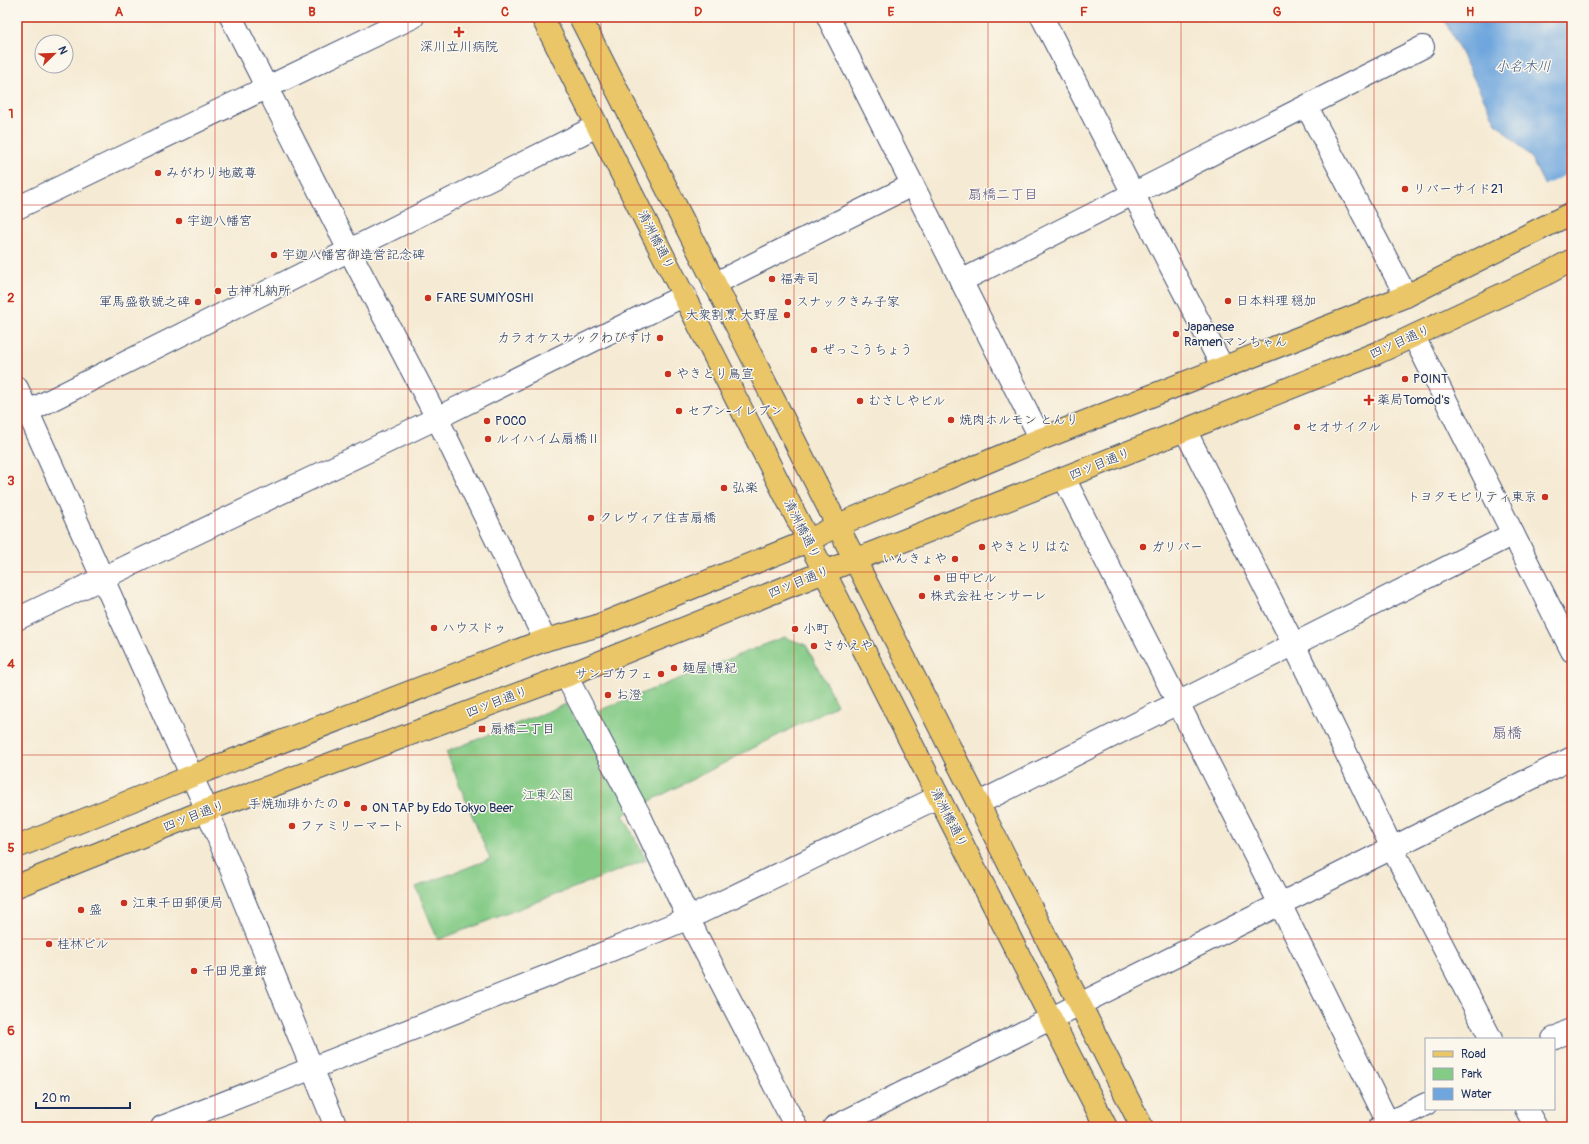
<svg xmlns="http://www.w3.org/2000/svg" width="1589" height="1144" viewBox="0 0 1589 1144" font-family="Pangolin,'Klee One',sans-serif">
<rect width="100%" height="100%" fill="#fbf7ec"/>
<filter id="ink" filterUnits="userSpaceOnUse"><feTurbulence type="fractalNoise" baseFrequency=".025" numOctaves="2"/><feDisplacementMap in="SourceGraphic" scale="8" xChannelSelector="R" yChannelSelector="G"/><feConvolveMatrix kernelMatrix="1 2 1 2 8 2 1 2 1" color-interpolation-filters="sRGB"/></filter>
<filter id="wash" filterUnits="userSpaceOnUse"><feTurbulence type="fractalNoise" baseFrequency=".012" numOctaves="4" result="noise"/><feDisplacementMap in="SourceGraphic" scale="16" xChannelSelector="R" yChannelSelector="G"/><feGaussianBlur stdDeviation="0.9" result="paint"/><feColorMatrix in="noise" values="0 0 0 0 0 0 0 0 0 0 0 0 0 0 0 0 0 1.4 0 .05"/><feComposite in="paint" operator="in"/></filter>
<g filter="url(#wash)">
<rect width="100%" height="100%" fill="#f5ead3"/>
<path fill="#84cb86" stroke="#507d72" d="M784 637 806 645 837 705 623 815 646 860 438 940 416 887 490 859 446 752 566 704 575 720Z"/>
<path fill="#6ea6dd" stroke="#446a9e" d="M1443 17H1572V240L1530 156 1496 123Z"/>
<path fill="#f5ead3" d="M1572 172V242L1543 186Z"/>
</g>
<g filter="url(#ink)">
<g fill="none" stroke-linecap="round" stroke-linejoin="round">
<g stroke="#3c4b70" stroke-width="24">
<g id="minor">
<path d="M231 17 349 250 437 418 545 640"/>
<path d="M828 17 1041 439"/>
<path d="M1042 17 1223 368"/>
<path d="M1307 107 1406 296"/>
<path d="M17 208 413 17"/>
<path d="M961 281 1423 47"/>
<path d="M714 284 912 185"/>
<path d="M1414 337 1572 651"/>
<path d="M17 388 207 810 336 1127"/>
<path d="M17 417 597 126"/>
<path d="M1185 430 1294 645 1392 848 1491 1039"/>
<path d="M1064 478 1280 904 1390 1127"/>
<path d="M17 619 437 418 685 295"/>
<path d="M566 676 639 814 696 934 796 1127"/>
<path d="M979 803 1513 534"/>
<path d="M1553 1039 1572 1029"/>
<path d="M1526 1109 1536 1127"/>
<path d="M162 1127 555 973 689 918 938 797"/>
<path d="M834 1127 1572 758"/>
<path d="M1380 1127 1426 1104"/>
</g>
</g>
<g stroke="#3c4b70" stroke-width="24">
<g id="major">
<path d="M542 17C731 386 918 757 1106 1127"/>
<path d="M580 17 1142 1127"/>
<path d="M17 847 192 776 545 640 597 626 808 541 838 525 1041 439 1406 296 1572 213"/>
<path d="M17 886 207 810 566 676 824 572 1185 430 1377 353 1546 274 1572 260"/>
</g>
</g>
<use href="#minor" stroke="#fff" stroke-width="22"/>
<use href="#major" stroke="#eac669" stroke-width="22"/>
</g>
</g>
<path fill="none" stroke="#c8321e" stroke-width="1" stroke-opacity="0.55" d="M215 17V1127M408 17V1127M601 17V1127M794 17V1127M988 17V1127M1181 17V1127M1374 17V1127M17 205H1572M17 389H1572M17 572H1572M17 755H1572M17 939H1572"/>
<g fill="#c8321e" stroke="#fbf7ec" stroke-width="1.5">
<path d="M457 26h4v4h4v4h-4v4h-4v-4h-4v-4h4z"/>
<circle cx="158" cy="173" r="4"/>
<circle cx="1405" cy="189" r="4"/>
<circle cx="179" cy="221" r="4"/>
<circle cx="274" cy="255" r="4"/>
<circle cx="772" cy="279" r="4"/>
<circle cx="218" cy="291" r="4"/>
<circle cx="428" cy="298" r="4"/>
<circle cx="1228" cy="301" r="4"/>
<circle cx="198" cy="302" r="4"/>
<circle cx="788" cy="302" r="4"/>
<circle cx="787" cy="315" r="4"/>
<circle cx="1176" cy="334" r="4"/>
<circle cx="660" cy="338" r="4"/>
<circle cx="814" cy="350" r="4"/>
<circle cx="668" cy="374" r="4"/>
<circle cx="1405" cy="379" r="4"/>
<path d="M1367 394h4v4h4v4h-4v4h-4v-4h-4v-4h4z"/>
<circle cx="860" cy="401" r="4"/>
<circle cx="679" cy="411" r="4"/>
<circle cx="951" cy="420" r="4"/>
<circle cx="487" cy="421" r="4"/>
<circle cx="1297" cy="427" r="4"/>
<circle cx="488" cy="439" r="4"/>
<circle cx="724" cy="488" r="4"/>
<circle cx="1545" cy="497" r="4"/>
<circle cx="591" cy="518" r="4"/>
<circle cx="982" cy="547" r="4"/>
<circle cx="1143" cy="547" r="4"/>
<circle cx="955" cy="559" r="4"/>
<circle cx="937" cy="578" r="4"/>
<circle cx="922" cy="596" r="4"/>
<circle cx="434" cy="628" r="4"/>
<circle cx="795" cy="629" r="4"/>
<circle cx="814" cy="646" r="4"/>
<circle cx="674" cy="668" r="4"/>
<circle cx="661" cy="674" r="4"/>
<circle cx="608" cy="695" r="4"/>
<rect x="478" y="725" width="8" height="8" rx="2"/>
<circle cx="347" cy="804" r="4"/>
<circle cx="364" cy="808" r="4"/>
<circle cx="292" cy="826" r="4"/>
<circle cx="124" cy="903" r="4"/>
<circle cx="81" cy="910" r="4"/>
<circle cx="49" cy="944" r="4"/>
<circle cx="194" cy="971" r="4"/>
</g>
<g text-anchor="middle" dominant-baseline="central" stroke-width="3" stroke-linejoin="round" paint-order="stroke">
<g font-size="13" fill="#1b2f5e" stroke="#fbf7ec" text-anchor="start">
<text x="459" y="47" text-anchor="middle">深川立川病院</text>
<text x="166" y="173">みがわり地蔵尊</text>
<text x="1413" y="189">リバーサイド21</text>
<text x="187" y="221">宇迦八幡宮</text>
<text x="282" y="255">宇迦八幡宮御造営記念碑</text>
<text x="780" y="279">福寿司</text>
<text x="226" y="291">古神札納所</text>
<text x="436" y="298">FARE SUMIYOSHI</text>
<text x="1236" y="301">日本料理 穏加</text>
<text x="190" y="302" text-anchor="end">軍馬盛敬號之碑</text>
<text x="796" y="302">スナックきみ子家</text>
<text x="779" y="315" text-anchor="end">大衆割烹 大野屋</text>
<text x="1184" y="327">Japanese<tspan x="1184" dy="15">Ramenマンちゃん</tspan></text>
<text x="652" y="338" text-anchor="end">カラオケスナックわびすけ</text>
<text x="822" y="350">ぜっこうちょう</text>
<text x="676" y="374">やきとり鳥宣</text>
<text x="1413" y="379">POINT</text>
<text x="1377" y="400">薬局Tomod's</text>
<text x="868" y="401">むさしやビル</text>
<text x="687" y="411">セブン-イレブン</text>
<text x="959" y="420">焼肉ホルモン とんり</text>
<text x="495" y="421">POCO</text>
<text x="1305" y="427">セオサイクル</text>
<text x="496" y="439">ルイハイ厶扇橋Ⅱ</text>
<text x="732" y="488">弘楽</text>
<text x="1537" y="497" text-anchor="end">トヨタモビリティ東京</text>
<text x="599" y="518">クレヴィア住吉扇橋</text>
<text x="990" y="547">やきとり はな</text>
<text x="1151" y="547">ガリバー</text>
<text x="947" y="559" text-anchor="end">いんきょや</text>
<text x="945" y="578">田中ビル</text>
<text x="930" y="596">株式会社センサーレ</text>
<text x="442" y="628">ハウスドゥ</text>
<text x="803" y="629">小町</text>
<text x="822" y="646">さかえや</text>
<text x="682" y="668">麺屋 博紀</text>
<text x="653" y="674" text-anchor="end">サンゴカフェ</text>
<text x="616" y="695">お澄</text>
<text x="490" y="729">扇橋二丁目</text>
<text x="339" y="804" text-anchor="end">手焼珈琲かたの</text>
<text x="372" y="808">ON TAP by Edo Tokyo Beer</text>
<text x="300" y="826">ファミリーマート</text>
<text x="132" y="903">江東千田郵便局</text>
<text x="89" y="910">盛</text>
<text x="57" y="944">桂林ビル</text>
<text x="202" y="971">千田児童館</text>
</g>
<g font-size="13" fill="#1b2f5e" stroke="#fbf7ec">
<text transform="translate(656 240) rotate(63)">清洲橋通り</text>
<text transform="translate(1400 342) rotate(-24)">四ツ目通り</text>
<text transform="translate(1100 464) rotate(-22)">四ツ目通り</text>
<text transform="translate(802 529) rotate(63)">清洲橋通り</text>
<text transform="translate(799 582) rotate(-22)">四ツ目通り</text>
<text transform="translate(497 702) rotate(-21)">四ツ目通り</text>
<text transform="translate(194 816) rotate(-21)">四ツ目通り</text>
<text transform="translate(949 818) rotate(63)">清洲橋通り</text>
</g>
<g font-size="13" fill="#3a5e6a" stroke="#fbf7ec">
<text x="548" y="795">江東公園</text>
</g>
<g font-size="14" font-style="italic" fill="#38598a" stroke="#fbf7ec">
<text x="1523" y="66">小名木川</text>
</g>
<g font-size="14" fill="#5b5684" stroke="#fbf7ec">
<text x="1003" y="194">扇橋二丁目</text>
</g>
<g font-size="15" fill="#5b5684" stroke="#fbf7ec">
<text x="1507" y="733">扇橋</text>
</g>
</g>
<rect width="1589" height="1144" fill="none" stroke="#fbf7ec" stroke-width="44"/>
<rect x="1425" y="1038" width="130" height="72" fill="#fbf7ec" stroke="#a1a7b3"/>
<rect x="1433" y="1051" width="20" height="6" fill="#eac669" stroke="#a1a7b3"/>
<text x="1461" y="1058" font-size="12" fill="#1b2f5e">Road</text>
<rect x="1433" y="1068" width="20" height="12" fill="#84cb86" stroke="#a1a7b3"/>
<text x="1461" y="1078" font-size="12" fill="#1b2f5e">Park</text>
<rect x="1433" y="1088" width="20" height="12" fill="#6ea6dd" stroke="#a1a7b3"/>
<text x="1461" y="1098" font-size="12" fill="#1b2f5e">Water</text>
<g transform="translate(54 54) rotate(67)"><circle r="19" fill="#fbf7ec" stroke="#a1a7b3"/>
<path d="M0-3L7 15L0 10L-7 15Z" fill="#c8321e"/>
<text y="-6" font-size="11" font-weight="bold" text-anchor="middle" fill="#1b2f5e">N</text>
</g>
<path d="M36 1102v6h94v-6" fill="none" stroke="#1b2f5e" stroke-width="2"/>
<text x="42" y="1102" font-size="12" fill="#1b2f5e" stroke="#fbf7ec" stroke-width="3" paint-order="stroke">20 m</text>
<rect x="22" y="22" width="1545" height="1100" fill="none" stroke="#c8321e" stroke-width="1.5"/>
<g font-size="13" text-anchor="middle" font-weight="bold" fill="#c8321e">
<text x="119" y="16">A</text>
<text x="312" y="16">B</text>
<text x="505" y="16">C</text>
<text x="698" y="16">D</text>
<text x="891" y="16">E</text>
<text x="1084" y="16">F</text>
<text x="1277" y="16">G</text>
<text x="1470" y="16">H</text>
<text x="11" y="118">1</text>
<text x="11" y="302">2</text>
<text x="11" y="485">3</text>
<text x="11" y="668">4</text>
<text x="11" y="852">5</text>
<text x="11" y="1035">6</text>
</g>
</svg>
